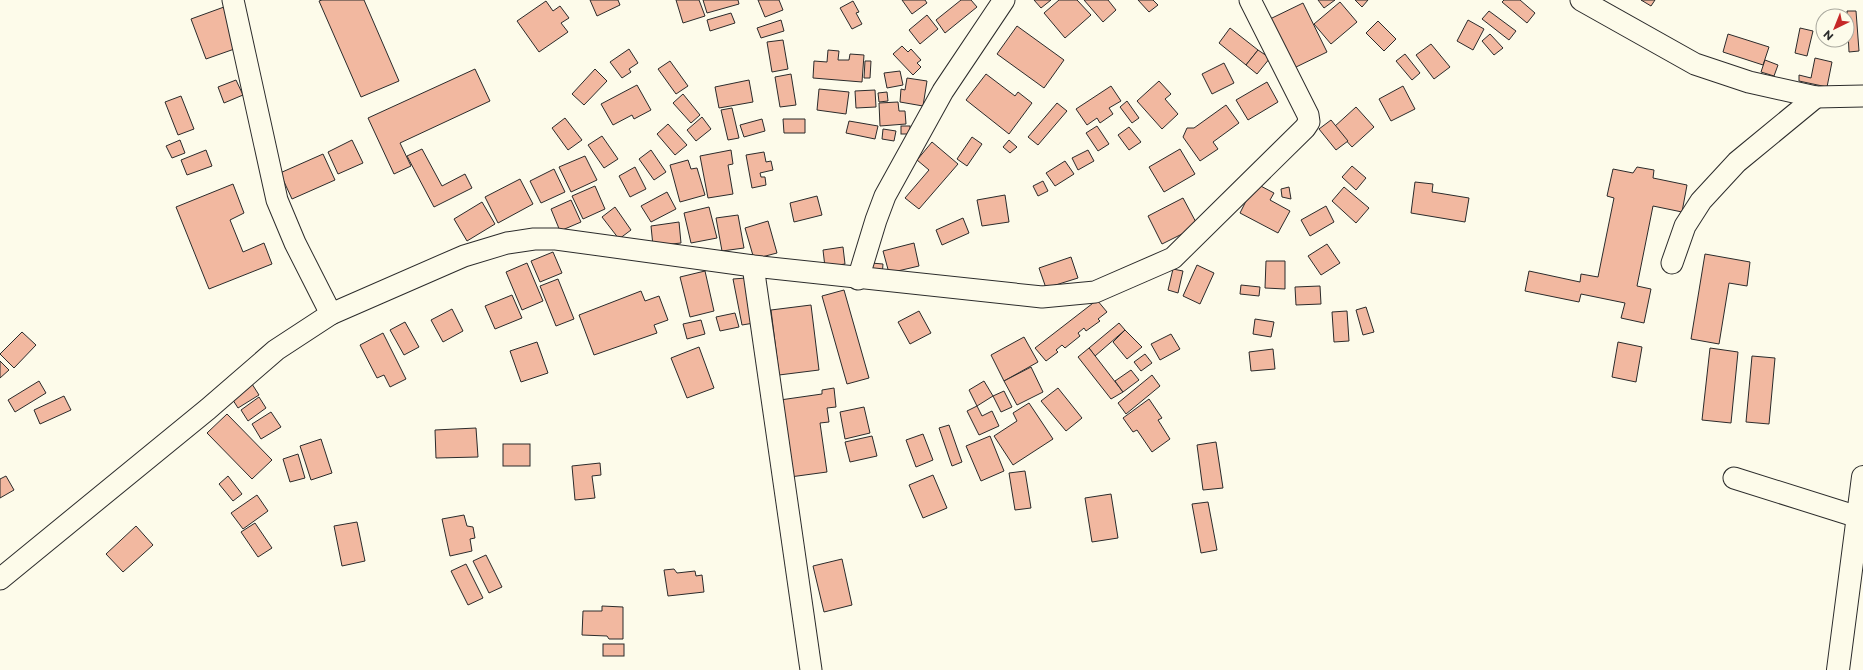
<svg xmlns="http://www.w3.org/2000/svg" width="1863" height="670" viewBox="0 0 1863 670" font-family="Montserrat,sans-serif">
<rect width="100%" height="100%" fill="#fdfbea"/>
<g fill="#f2b8a0" stroke="#2b2b2b">
<path d="M322 0H364L399 81 361 97 319 1Z"/>
<path d="M590 0H618L620 5 597 16Z"/>
<path d="M676 0H699L705 16 683 23Z"/>
<path d="M703 0H738L739 4 707 13Z"/>
<path d="M758 0H779L783 10 765 17Z"/>
<path d="M902 0H925L927 3 912 14Z"/>
<path d="M961 0H971L977 7 945 33 936 20Z"/>
<path d="M1034 0H1051L1041 8Z"/>
<path d="M1059 0H1077L1091 15 1065 38 1044 13Z"/>
<path d="M1084 0H1108L1116 10 1103 22Z"/>
<path d="M1138 0H1153L1158 5 1149 12Z"/>
<path d="M1318 0H1335L1324 8Z"/>
<path d="M1355 0H1368L1362 7Z"/>
<path d="M1504 0H1520L1535 13 1527 23 1502 2Z"/>
<path d="M1641 0H1655L1651 6Z"/>
<path d="M546 1 553 11 560 6 569 18 561 23 568 32 539 52 517 21Z"/>
<path d="M853 1 859 12 856 13 862 24 852 29 840 8Z"/>
<path d="M1340 2 1357 22 1331 44 1314 24Z"/>
<path d="M1303 3 1327 52 1294 68 1270 19Z"/>
<path d="M224 7 240 47 206 59 191 19Z"/>
<path d="M1489 11 1516 31 1509 40 1482 19Z"/>
<path d="M1847 11H1856L1859 51 1849 52Z"/>
<path d="M731 13 735 23 710 31 707 20Z"/>
<path d="M927 15 938 29 920 44 909 30Z"/>
<path d="M781 20 784 31 761 38 757 28Z"/>
<path d="M1468 20 1484 29 1473 50 1457 41Z"/>
<path d="M1378 21 1396 39 1384 51 1366 33Z"/>
<path d="M1017 26 1064 60 1044 88 997 54Z"/>
<path d="M1230 28 1258 50 1246 65 1219 43Z"/>
<path d="M1800 28 1813 31 1807 56 1795 53Z"/>
<path d="M1490 34 1503 48 1494 55 1482 41Z"/>
<path d="M1728 34 1769 47 1763 65 1723 52Z"/>
<path d="M783 40 788 69 772 72 767 42Z"/>
<path d="M1431 44 1450 67 1434 79 1416 55Z"/>
<path d="M902 46 908 52 911 49 921 60 917 63 921 67 913 75 893 54Z"/>
<path d="M629 49 638 63 629 69 631 72 622 78 610 62Z"/>
<path d="M828 50 839 51 838 60H849L850 54 864 55 862 82 813 78 814 61 827 62Z"/>
<path d="M1258 50 1270 58 1257 74 1246 65Z"/>
<path d="M1405 54 1420 73 1412 80 1396 61Z"/>
<path d="M1815 58 1832 62 1827 87 1799 81V75L1811 78Z"/>
<path d="M1765 60 1778 65 1774 76 1761 72Z"/>
<path d="M670 61 688 86 676 94 658 69Z"/>
<path d="M865 61H871L870 78H864Z"/>
<path d="M1224 63 1234 83 1212 94 1202 74Z"/>
<path d="M475 69 490 101 400 143 411 166 394 174 368 118Z"/>
<path d="M595 69 607 81 584 105 572 94Z"/>
<path d="M900 71 903 85 887 88 884 73Z"/>
<path d="M791 74 796 105 780 107 775 77Z"/>
<path d="M986 74 1015 96 1018 92 1032 103 1009 134 966 100Z"/>
<path d="M907 78 927 81 923 106 900 102 901 89 905 90Z"/>
<path d="M236 80 243 95 224 103 218 87Z"/>
<path d="M749 80 753 102 719 108 715 87Z"/>
<path d="M1159 81 1171 94 1165 99 1178 114 1162 129 1137 101Z"/>
<path d="M1267 82 1278 102 1248 120 1236 100Z"/>
<path d="M637 85 651 110 634 119 632 115 613 125 601 104Z"/>
<path d="M1111 86 1121 101 1109 108 1113 114 1100 123 1097 118 1087 125 1076 109Z"/>
<path d="M1403 86 1415 109 1391 121 1379 99Z"/>
<path d="M819 89 849 92 846 114 817 110Z"/>
<path d="M875 90 876 107 856 108 855 91Z"/>
<path d="M887 92 888 101 879 102 878 93Z"/>
<path d="M683 94 700 115 691 123 673 103Z"/>
<path d="M181 96 194 129 178 135 165 102Z"/>
<path d="M1127 101 1139 118 1132 123 1120 107Z"/>
<path d="M898 102 899 111H905L906 124 880 126 879 103Z"/>
<path d="M1057 103 1067 111 1038 145 1028 137Z"/>
<path d="M1226 105 1239 123 1213 142 1218 149 1200 161 1183 137 1187 128H1194Z"/>
<path d="M1356 107 1374 127 1352 147 1334 127Z"/>
<path d="M732 108 739 138 728 140 721 110Z"/>
<path d="M702 117 711 129 696 141 687 130Z"/>
<path d="M565 118 582 140 568 150 552 128Z"/>
<path d="M762 119 765 131 744 137 740 125Z"/>
<path d="M783 119H805V133H784Z"/>
<path d="M1331 120 1348 141 1336 150 1319 129Z"/>
<path d="M849 121 878 126 875 139 846 133Z"/>
<path d="M668 124 687 145 675 155 657 134Z"/>
<rect x="901" y="126" width="9" height="8"/>
<path d="M1097 126 1109 144 1098 151 1086 133Z"/>
<path d="M1129 127 1141 142 1129 150 1118 135Z"/>
<path d="M883 129 896 131 894 141 882 139Z"/>
<path d="M602 136 618 159 604 168 588 145Z"/>
<path d="M972 137 982 144 967 166 957 159Z"/>
<path d="M180 140 185 153 172 158 166 146Z"/>
<path d="M352 140 363 163 338 174 328 152Z"/>
<path d="M1009 140 1017 147 1010 153 1003 147Z"/>
<path d="M932 142 958 164 919 209 905 198 929 170 917 160Z"/>
<path d="M422 149 442 186 465 174 472 188 434 207 407 156Z"/>
<path d="M1180 149 1195 174 1164 192 1149 167Z"/>
<path d="M206 150 212 166 187 175 181 160Z"/>
<path d="M651 150 666 172 654 180 639 159Z"/>
<path d="M731 150 733 164 728 165 733 194 708 198 700 156Z"/>
<path d="M1088 150 1094 161 1078 170 1072 158Z"/>
<path d="M764 152 766 162 771 161 773 170 760 173 761 177H765L766 185 752 188 746 155Z"/>
<path d="M323 154 335 180 292 199 280 173Z"/>
<path d="M585 156 597 180 571 192 559 167Z"/>
<path d="M688 160 691 169 697 168 705 195 680 202 670 165Z"/>
<path d="M1065 161 1074 174 1055 186 1046 173Z"/>
<path d="M1352 166 1366 178 1356 190 1342 177Z"/>
<path d="M635 167 646 189 630 197 619 176Z"/>
<path d="M1637 167 1654 170 1653 178 1687 185 1682 212 1653 206 1637 286 1651 289 1644 323 1621 318 1625 303 1581 294 1579 302 1525 291 1529 271 1580 282 1581 274 1598 277 1614 198 1607 196 1613 169 1633 173Z"/>
<path d="M554 169 565 192 541 203 530 181Z"/>
<path d="M520 179 533 204 498 223 485 197Z"/>
<path d="M1043 181 1048 191 1038 196 1033 186Z"/>
<path d="M1415 182 1433 184 1432 192 1469 198 1465 222 1411 213Z"/>
<path d="M1255 183 1274 193 1270 200 1290 211 1278 233 1240 213Z"/>
<path d="M233 184 244 213 230 220 243 252 264 243 272 264 209 289 176 207Z"/>
<path d="M595 186 605 209 583 219 572 196Z"/>
<path d="M1289 187 1291 199 1282 197 1281 189Z"/>
<path d="M1344 187 1369 208 1356 223 1332 201Z"/>
<path d="M667 192 676 209 651 222 641 206Z"/>
<path d="M1005 195 1009 222 982 226 977 200Z"/>
<path d="M817 196 822 215 794 222 790 203Z"/>
<path d="M1183 198 1198 226 1162 244 1148 216Z"/>
<path d="M571 200 581 222 560 231 551 209Z"/>
<path d="M482 202 495 224 467 241 454 219Z"/>
<path d="M1326 206 1334 222 1310 236 1301 220Z"/>
<path d="M615 207 631 230 619 239 602 217Z"/>
<path d="M709 207 717 238 691 243 684 213Z"/>
<path d="M738 215 744 248 722 251 716 218Z"/>
<path d="M963 218 969 233 942 245 936 230Z"/>
<path d="M768 221 777 253 754 259 745 228Z"/>
<path d="M679 222 681 243 653 246 651 226Z"/>
<path d="M914 243 919 266 889 273 883 251Z"/>
<path d="M1327 244 1340 263 1321 275 1308 256Z"/>
<path d="M843 247 845 264 825 267 823 250Z"/>
<path d="M553 252 562 273 540 282 531 261Z"/>
<path d="M1705 254 1750 262 1747 286 1729 283 1719 344 1691 339Z"/>
<path d="M1071 257 1078 278 1046 288 1039 268Z"/>
<path d="M1266 261H1285V289L1265 288Z"/>
<path d="M527 263 543 301 522 310 506 272Z"/>
<path d="M871 263 883 264 882 277 870 275Z"/>
<path d="M1197 265 1214 273 1200 304 1183 296Z"/>
<path d="M1173 269 1183 271 1178 293 1168 290Z"/>
<path d="M705 271 714 311 690 317 680 277Z"/>
<path d="M746 278 754 323 742 325 733 279Z"/>
<path d="M558 279 574 319 556 326 540 286Z"/>
<path d="M1241 285 1260 287 1259 296 1240 294Z"/>
<path d="M1320 286 1321 304 1296 305 1295 287Z"/>
<path d="M844 290 869 378 847 384 822 296Z"/>
<path d="M641 291 645 301 659 296 668 320 654 325 657 333 594 355 579 315Z"/>
<path d="M512 295 522 318 495 329 485 306Z"/>
<path d="M1097 300 1107 312 1098 319 1100 321 1086 331 1084 328 1078 333 1080 336 1065 348 1062 345 1056 350 1058 352 1046 361 1035 348Z"/>
<path d="M811 305 819 370 779 375 771 310Z"/>
<path d="M1366 307 1374 332 1363 335 1356 310Z"/>
<path d="M452 309 463 331 443 342 431 320Z"/>
<path d="M919 311 931 333 910 344 898 322Z"/>
<path d="M1347 311 1349 341 1334 342 1332 312Z"/>
<path d="M735 313 739 327 720 331 716 317Z"/>
<path d="M1255 319 1274 322 1271 337 1253 334Z"/>
<path d="M701 320 705 334 687 339 683 324Z"/>
<path d="M405 322 419 347 404 355 390 330Z"/>
<path d="M1119 323 1125 330 1095 356 1089 348Z"/>
<path d="M1125 330 1142 347 1127 359 1113 342Z"/>
<path d="M22 332 36 345 14 368 0 354Z"/>
<path d="M383 333 406 379 390 387 384 375 377 378 360 345Z"/>
<path d="M1171 334 1180 349 1160 360 1151 344Z"/>
<path d="M1024 337 1038 362 1004 381 991 355Z"/>
<path d="M537 342 548 373 521 382 510 351Z"/>
<path d="M1618 342 1642 347 1636 382 1612 377Z"/>
<path d="M699 347 714 388 687 398 671 358Z"/>
<path d="M1089 348 1123 392 1111 399 1078 357Z"/>
<path d="M1710 348 1738 352 1731 423 1702 420Z"/>
<path d="M1273 349 1275 369 1251 371 1249 352Z"/>
<path d="M1145 354 1152 363 1141 371 1134 362Z"/>
<path d="M1752 356 1775 358 1769 424 1746 422Z"/>
<path d="M0 361 9 370 0 378Z"/>
<path d="M1031 367 1043 392 1017 405 1004 381Z"/>
<path d="M1131 370 1139 380 1123 392 1115 381Z"/>
<path d="M1152 375 1160 386 1126 414 1118 403Z"/>
<path d="M39 381 46 393 15 412 8 400Z"/>
<path d="M984 381 993 396 977 406 969 390Z"/>
<path d="M252 384 259 395 238 408 231 397Z"/>
<path d="M834 388 836 407 827 408 829 422 820 423 827 472 790 477 780 400 822 394V390Z"/>
<path d="M1058 388 1082 418 1066 431 1041 401Z"/>
<path d="M1004 391 1012 407 1001 412 993 396Z"/>
<path d="M64 396 71 410 40 424 34 410Z"/>
<path d="M259 397 266 408 248 421 241 410Z"/>
<path d="M1149 399 1162 418 1158 420 1170 439 1152 452 1137 430 1133 432 1123 418Z"/>
<path d="M1029 403 1053 439 1013 465 994 436 1017 421 1013 413Z"/>
<path d="M977 406 982 416 992 411 999 426 979 435 967 411Z"/>
<path d="M864 407 870 433 845 439 840 412Z"/>
<path d="M271 412 281 427 261 439 252 424Z"/>
<path d="M227 414 272 460 252 479 207 433Z"/>
<path d="M949 425 962 462 952 466 939 428Z"/>
<path d="M476 428 478 457 436 458 435 430Z"/>
<path d="M923 434 933 460 916 467 906 440Z"/>
<path d="M872 436 877 456 850 462 845 442Z"/>
<path d="M990 436 1004 471 981 481 966 446Z"/>
<path d="M321 439 332 473 311 480 300 446Z"/>
<path d="M1216 442 1223 488 1203 490 1197 445Z"/>
<rect x="503" y="444" width="27" height="22"/>
<path d="M298 454 305 478 290 482 283 459Z"/>
<path d="M600 463 601 475 592 476 595 498 575 500 572 466Z"/>
<path d="M1025 471 1031 508 1015 510 1009 473Z"/>
<path d="M933 475 947 508 923 518 909 485Z"/>
<path d="M6 476 14 490 0 498V479Z"/>
<path d="M228 476 242 494 233 501 219 484Z"/>
<path d="M1111 494 1118 538 1092 542 1085 498Z"/>
<path d="M257 495 268 511 243 529 231 513Z"/>
<path d="M1208 502 1217 550 1201 553 1192 504Z"/>
<path d="M464 515 467 526 473 527 475 538 470 539 472 551 450 556 442 519Z"/>
<path d="M357 522 365 561 342 566 334 526Z"/>
<path d="M255 523 272 548 258 557 241 532Z"/>
<path d="M136 526 153 545 123 572 106 554Z"/>
<path d="M486 555 502 587 489 593 473 561Z"/>
<path d="M842 559 852 605 824 612 813 566Z"/>
<path d="M466 564 483 598 468 605 451 571Z"/>
<path d="M674 569 677 573 695 571 696 576 702 575 704 592 668 596 664 570Z"/>
<path d="M602 606 623 607V639H609L607 636 582 635 583 611H602Z"/>
<rect x="603" y="644" width="21" height="12"/>
</g>
<g fill="none" stroke-linecap="round" stroke-linejoin="round">
<g stroke="#2b2b2b" stroke-width="23">
<g id="street">
<path d="M233 0 277 200 295 243 331 314"/>
<path d="M1581 0 1695 64 1749 82 1816 97 1863 96"/>
<path d="M1672 263 1685 226 1701 201 1737 162 1816 97"/>
<path d="M753 266 811 670"/>
<path d="M858 279 876 220 885 196 943 91 1004 0"/>
<path d="M1734 478 1858 517"/>
<path d="M0 579 208 409 276 350 331 314 464 256 507 243 534 239H556L753 266 1042 297 1095 292 1173 258 1305 128 1309 122 1308 115 1250 0"/>
</g>
</g>
<g stroke="#2b2b2b" stroke-width="24">
<path id="highway" d="M1838 670 1863 477"/>
</g>
<use href="#street" stroke="#fdfbea" stroke-width="21"/>
<use href="#highway" stroke="#fdfbea" stroke-width="22"/>
</g>
<g transform="translate(1835 28) rotate(223)"><circle r="19" fill="#fdfbea" stroke="#a9a89e"/>
<path d="M0-3L7 15L0 10L-7 15Z" fill="#c62828"/>
<text y="-6" font-size="11" font-weight="bold" text-anchor="middle" fill="#2b2b2b">N</text>
</g>
</svg>
